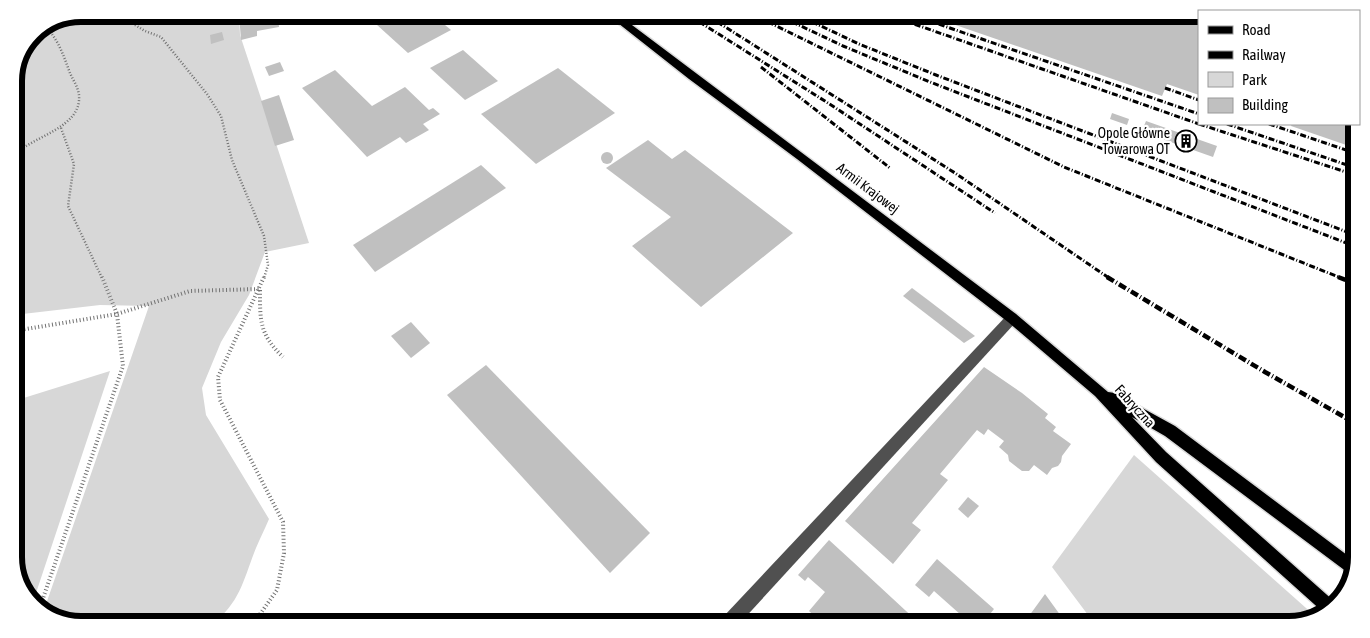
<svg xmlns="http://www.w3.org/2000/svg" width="1370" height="638" viewBox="0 0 1370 638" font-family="'Asap Condensed',sans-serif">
<rect width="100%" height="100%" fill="#fff"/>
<g fill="#d7d7d7">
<path d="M82 14H239L240 35 309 243 265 252 249 295 221 342 202 388 206 415 269 519C265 529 260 538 256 548 245 575 241 600 217 620L55 619 44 610 149 306 100 305 14 315V225L25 223 14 224V78L34 33Z"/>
<path d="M110 371 33 602 28 597 14 561V401Z"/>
<path d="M1134 455 1315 616 1288 624 1094 623 1052 567Z"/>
</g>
<g fill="#c0c0c0">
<path d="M239 14 278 15 279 27 257 31V36L241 40Z"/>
<path d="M366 15H433L451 30 408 53Z"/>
<path d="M939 17 1199 19V95L1167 84 1162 96 938 19Z"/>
<path d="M222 32 224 40 211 44 210 35Z"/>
<path d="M463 50 498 81 465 100 430 68Z"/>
<path d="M280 62 284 71 269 76 265 67Z"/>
<path d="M558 68 615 113 536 164 481 114Z"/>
<path d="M335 70 372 106 405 87 429 110 433 108 440 114 423 124 429 130 406 143 400 137 367 157 302 88Z"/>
<path d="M279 95 294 140 275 146 261 101Z"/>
<path d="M1112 113 1129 119 1127 125 1110 119Z"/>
<path d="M1146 121 1217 146 1213 157 1145 133 1142 131Z"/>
<path d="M1292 124H1356L1355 148 1291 126Z"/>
<path d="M648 140 672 159 685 150 793 233 701 307 632 246 671 217 606 168Z"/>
<circle cx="607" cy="158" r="6"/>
<path d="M481 165 506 188 375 272 353 245Z"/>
<path d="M912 288 928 300 975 336 964 343 903 296Z"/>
<path d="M411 322 430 343 411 358 391 336Z"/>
<path d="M486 365 650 533 610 573 447 395Z"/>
<path d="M984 367 1022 393 1048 414 1045 418 1056 427 1053 431 1071 444 1062 456 1061 462 1058 466 1052 468 1047 475 1034 465 1029 471H1022L1009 461 1008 455 999 447 1004 441 988 429 984 435 977 430 940 474 948 480 912 523 921 530 893 564 845 521Z"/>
<path d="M968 497 979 506 968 518 958 509Z"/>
<path d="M829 540 852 561 919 623 869 622 862 616 858 622H821L809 611 825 592 808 577 805 581 798 575Z"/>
<path d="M937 559 994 609 983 623H970L934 591 929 597 915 585Z"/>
<path d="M1045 594 1066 623H1032L1034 622 1029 616Z"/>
</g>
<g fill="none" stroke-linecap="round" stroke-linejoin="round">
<g stroke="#dbdbdb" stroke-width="3">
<path id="major" d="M609 16H620L1016 314 1108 392 1115 393 1175 426 1351 558V575L1165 436 1132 417 1166 452 1335 602 1324 613 1156 462 1095 396 1008 322 797 159 689 79Z"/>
</g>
<g stroke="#727272" stroke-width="2.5" stroke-dasharray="1 2" stroke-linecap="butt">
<path d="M117 14 145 31 161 37 207 94 221 116 232 160 264 236 268 265 264 278"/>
<path d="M61 128 74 164 68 206 102 278"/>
<path d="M14 155C33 136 82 128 79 95 78 87 73 80 70 73 64 57 59 41 47 28"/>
</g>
<g stroke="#727272" stroke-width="4" stroke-dasharray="1 2.5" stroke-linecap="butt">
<path d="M14 331 117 314 190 291 260 289C260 320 259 334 283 357"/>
<path d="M40 607 123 366 117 314 102 277"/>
<path d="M256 620 277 590 284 553 283 522 220 400 218 377 264 277"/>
</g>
<path fill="#505050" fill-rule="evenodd" d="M1012 313 1016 314 1018 318 1016 322 741 622H722L724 616 1008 314Z"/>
<use href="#major" fill="#000" fill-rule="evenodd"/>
<g stroke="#000" stroke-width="3" stroke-dasharray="6 2 1 2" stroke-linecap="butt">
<path d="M690 16 828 103 995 213"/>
<path d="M708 16 955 173 1109 278"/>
<path d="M758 17 1064 167 1341 278"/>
<path d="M782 17 843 46 930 82 1354 246"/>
<path d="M802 17 859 44 936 75 1355 235"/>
<path d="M894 17 1199 124"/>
<path d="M918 17 1199 114"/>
<path d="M761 67 890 168"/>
<path d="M1165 88 1199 100"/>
<path d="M1199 124 1355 175"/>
<path d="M1227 124 1353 167"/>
<path d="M1269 124 1355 153"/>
</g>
<g stroke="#000" stroke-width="4.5" stroke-dasharray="8 2.5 1 2.5" stroke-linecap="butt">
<path d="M1107 277 1265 372 1353 422"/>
<path d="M1338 277 1354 283"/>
</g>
</g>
<defs>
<g id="building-ring" transform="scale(1.125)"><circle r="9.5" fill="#fff" stroke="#000" stroke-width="1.5"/><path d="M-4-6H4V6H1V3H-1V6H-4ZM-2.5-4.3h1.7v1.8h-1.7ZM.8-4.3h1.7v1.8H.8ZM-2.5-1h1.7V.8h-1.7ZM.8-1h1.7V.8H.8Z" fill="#000"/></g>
</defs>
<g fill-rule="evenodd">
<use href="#building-ring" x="1186" y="141"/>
</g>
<g text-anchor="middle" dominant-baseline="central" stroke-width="4.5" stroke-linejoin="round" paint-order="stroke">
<g font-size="14" fill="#000" stroke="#fff" text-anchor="end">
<text x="1170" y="133">Opole Główne<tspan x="1170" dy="16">Towarowa OT</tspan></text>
</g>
<g font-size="14" fill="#000" stroke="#fff">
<text transform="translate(868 188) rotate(37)">Armii Krajowej</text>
<text transform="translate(1135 406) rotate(48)">Fabryczna</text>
</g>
</g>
<path d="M0 0H1370V638H0ZM81 22H1289A59 59 0 0 1 1348 81V557A59 59 0 0 1 1289 616H81A59 59 0 0 1 22 557V81A59 59 0 0 1 81 22Z" fill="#fff" fill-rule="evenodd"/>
<path fill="none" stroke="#000" stroke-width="6" d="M81 22H1289A59 59 0 0 1 1348 81V557A59 59 0 0 1 1289 616H81A59 59 0 0 1 22 557V81A59 59 0 0 1 81 22Z"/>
<rect x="1198" y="10" width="162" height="115" fill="#ffffff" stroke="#999999"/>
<rect x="1208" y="26" width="25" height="8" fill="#000000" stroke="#999999"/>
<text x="1242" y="35" font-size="15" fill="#000000">Road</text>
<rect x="1208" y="51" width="25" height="8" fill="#000000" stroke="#999999"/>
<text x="1242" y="60" font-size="15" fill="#000000">Railway</text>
<rect x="1208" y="72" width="25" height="15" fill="#d7d7d7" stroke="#999999"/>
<text x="1242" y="85" font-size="15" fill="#000000">Park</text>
<rect x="1208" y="98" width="25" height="15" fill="#c0c0c0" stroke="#999999"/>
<text x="1242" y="110" font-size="15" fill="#000000">Building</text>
</svg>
